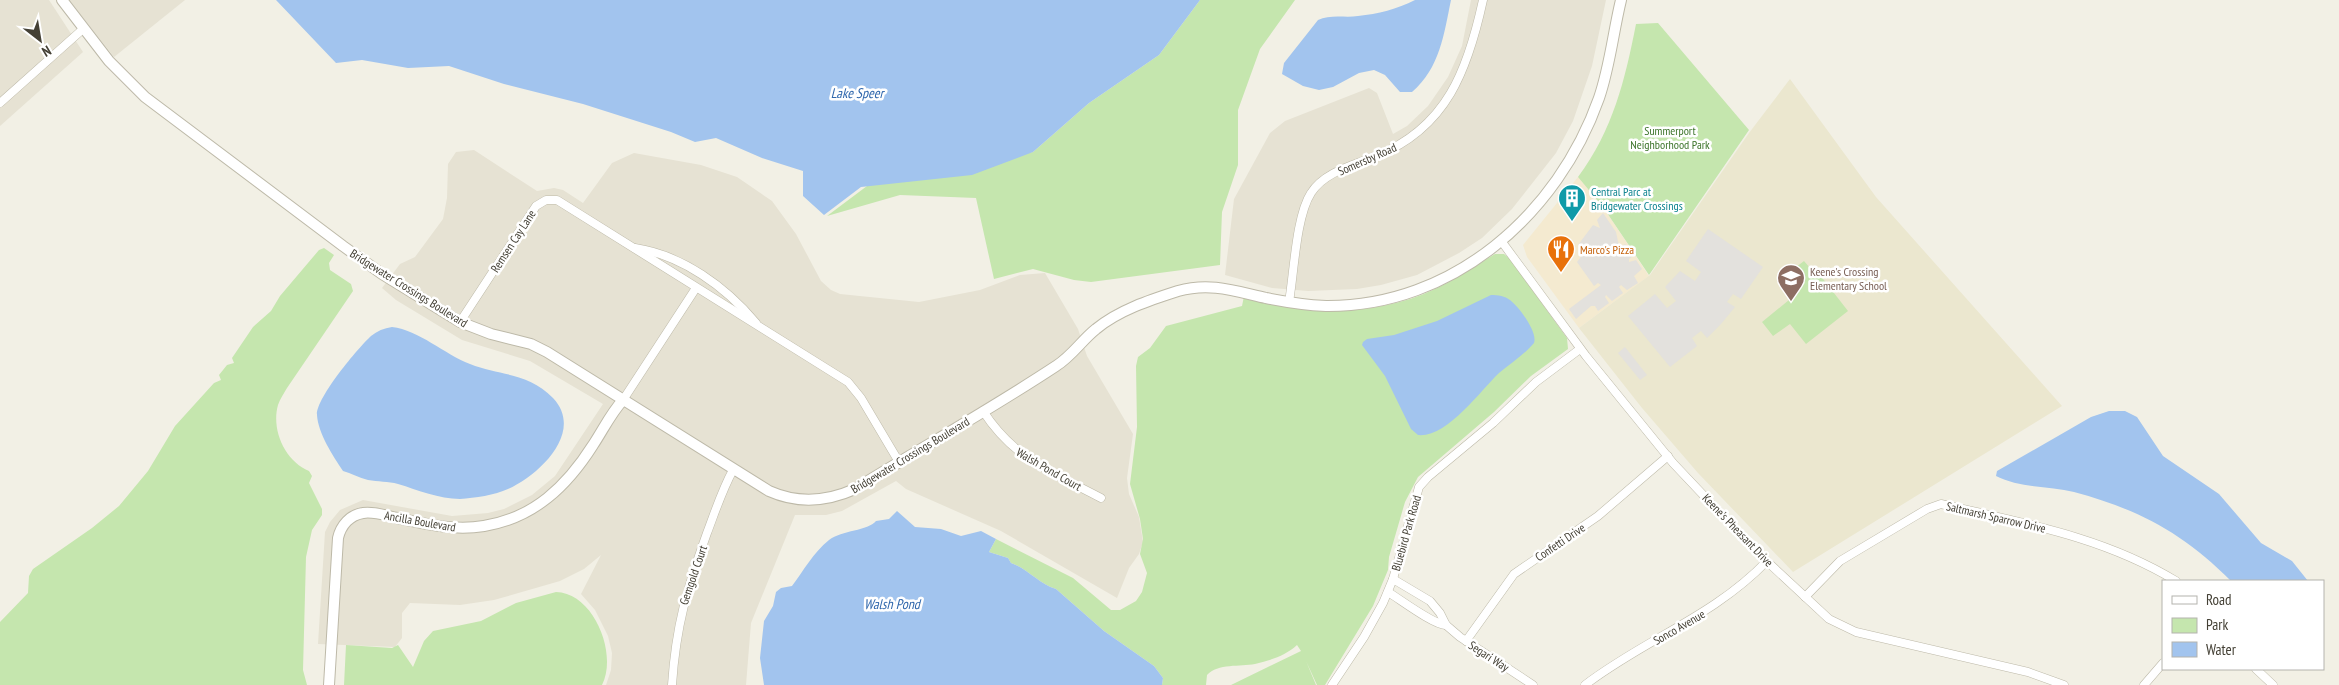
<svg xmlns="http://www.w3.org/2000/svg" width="2339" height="685" viewBox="0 0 2339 685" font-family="'PT Sans Narrow',sans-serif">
<rect width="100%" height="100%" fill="#f2f0e5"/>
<g fill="#e6e2d3">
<path d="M0 0H49L83 52 0 126Z"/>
<path d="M69 0H185L114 57Z"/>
<path d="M1471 0H1606L1592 66 1573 121 1556 153 1512 209 1482 238 1459 253 1417 275 1381 285 1357 289 1308 291 1272 288 1225 275 1234 199 1270 133 1285 121 1369 88 1377 93 1393 134 1407 126 1428 106 1448 77 1462 46Z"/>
<path d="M474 150 537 191 554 188 563 190 583 203 612 163 634 153 701 165 737 177 772 201 796 234 821 281 831 290 840 294 919 302 980 290 1020 275 1045 273 1078 329 1087 356 1133 434 1127 478 1129 494 1139 517 1143 542 1139 554 1129 568 1117 598 1001 531 906 489 896 481 842 511 826 515H795L751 623 746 685H606L611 670 612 653 608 636 595 610 581 594 601 555 584 569 560 581 494 600 460 605 410 603 402 613V638L395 647 318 644 325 532 330 522 340 510 363 500 452 516 488 513 504 509 532 495 555 476 603 404 530 361 462 340 396 300 382 288 400 264 415 257 443 219 447 198 448 164 456 152Z"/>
</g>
<path fill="#f4ead0" d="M1578 177 1603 207 1649 276 1579 328 1527 257 1523 245Z"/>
<path fill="#ebe7cf" d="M1790 79 1876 197 2062 406 1793 572 1698 473 1642 408 1579 328 1650 275 1749 133Z"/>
<g fill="#c5e6ae">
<path d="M1200 0H1295L1260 49 1238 110V165L1222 212 1220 265 1091 282 1074 280 1033 269 994 279 976 198 900 195 827 216 875 180 1033 152 1089 103 1159 55Z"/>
<path d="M1658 23 1749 130 1649 275 1603 207 1578 177C1613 130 1625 80 1636 24Z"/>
<path d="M324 248 334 255 329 263 330 270 351 284 353 291 287 388C284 393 280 399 278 405 271 430 285 461 309 471L312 476 309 483 322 509V515L312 530 306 557 303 670 307 685H0V622L28 593 29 576 33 569 92 528 119 506 148 471 175 426 214 383 221 380 219 375 227 365 234 363 232 358 253 327 271 311 280 296 319 250Z"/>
<path d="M1495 254H1504L1510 259 1567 338 1568 349 1531 376 1494 412 1418 477 1405 502 1389 557 1388 570 1373 606 1325 685H1317L1306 661 1316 685H1231L1301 651 1297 645C1285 656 1271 660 1255 664 1240 667 1218 663 1207 675L1206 685H1162L1163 678 1154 666 1104 631 1056 589C1039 584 1028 569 1011 563L1008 558 989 552 996 539 1073 578 1111 610H1120L1136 601 1142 592 1147 573 1140 554 1143 539 1140 519 1130 484 1137 427 1136 366 1138 357 1150 348 1166 326 1242 306 1244 296C1305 316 1376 317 1435 289 1457 279 1475 266 1495 254Z"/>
<path d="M1804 261 1817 276 1820 275 1848 311 1806 344 1790 324 1773 336 1762 322 1800 291 1787 274Z"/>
<path d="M556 592C594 593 618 654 602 685H344L346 645 392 648 398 645 413 667 424 641 433 631 481 621 516 603Z"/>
</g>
<g fill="#e3e1dd">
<path d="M1603 213 1616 232 1619 246 1621 247 1625 244 1634 255 1629 259V262L1636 260 1642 269 1634 276 1638 283 1627 290 1621 285 1619 287 1623 293 1612 301 1606 295 1605 297 1609 303 1598 311 1595 306H1591L1576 319 1569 309 1601 285 1598 283 1594 286 1577 262 1583 254 1578 245 1593 225 1600 228 1597 220Z"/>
<path d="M1708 229 1763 267 1741 299 1733 294 1727 302 1735 307 1721 324 1707 338 1701 331 1692 338 1697 346 1670 367 1628 316 1655 294 1667 308 1676 301 1665 287 1680 271 1695 281 1701 272 1686 261Z"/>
<path d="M1625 347 1647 375 1640 380 1618 353Z"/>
</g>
<g fill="#a2c4ee">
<path d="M276 0H1200L1159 55 1089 103 1033 152 972 175 861 187 824 215 803 196V171L762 158 716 138 695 142 671 132 583 104 504 84 449 66 408 68 362 60 336 63Z"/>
<path d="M1415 0H1451C1444 34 1440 68 1412 92H1400L1385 75 1374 70 1359 73 1333 87 1319 90 1303 86 1282 74 1284 63 1318 20C1330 14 1345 18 1358 16 1378 14 1397 9 1415 0Z"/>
<path d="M1491 295C1498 295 1505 296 1510 300 1519 307 1538 332 1534 343 1524 355 1511 363 1499 373 1480 391 1447 438 1418 435L1411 429 1385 376 1362 345 1363 342 1367 339 1394 335 1437 321Z"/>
<path d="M392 327C419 330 444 354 470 364 500 376 528 372 553 398 585 432 539 475 508 489 495 495 475 498 460 499 439 499 418 490 398 484 388 481 378 482 368 480 359 478 351 473 343 471 333 456 318 433 317 415 316 398 358 348 371 336 377 331 384 328 392 327Z"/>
<path d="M2109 411H2125L2137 417 2163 456 2219 494 2261 543 2292 561 2308 581H2231C2183 533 2140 510 2074 492 2050 486 2019 488 1996 476L1997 471 2091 417Z"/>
<path d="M897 511 915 527 941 529 961 536 981 531 996 539 989 552 1008 558 1011 563C1028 569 1039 584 1056 589L1104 631 1154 666 1163 678 1162 685H764L760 658 764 621 773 606 776 592 781 588 792 586C804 570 813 553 829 540 842 530 868 531 876 521L889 519Z"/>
</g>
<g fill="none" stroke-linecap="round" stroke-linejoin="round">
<g stroke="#bdb9a8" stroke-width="9">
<g id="minor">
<path d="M0 103 83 29"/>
<path d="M1502 242 1586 356 1673 463 1758 553 1829 619 1856 632 2028 672 2064 685"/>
<path d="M635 248C682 255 726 287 756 323"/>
<path d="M1289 302C1294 273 1296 216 1311 193 1324 172 1354 165 1376 156 1447 128 1468 69 1483 0"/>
<path d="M460 322 536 206 546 200H557L848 382 861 398 899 462"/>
<path d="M623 400 696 288"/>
<path d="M983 411C1014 459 1052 472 1101 498"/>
<path d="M1393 579 1430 601 1440 613 1446 625 1460 637 1533 685"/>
<path d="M1388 592C1401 600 1434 625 1446 625"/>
<path d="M1805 597 1840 561 1927 509 1941 504C2023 523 2104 537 2176 581"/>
<path d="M1466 641 1514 574 1598 516 1668 456"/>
<path d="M2256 669 2273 685"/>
<path d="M672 685C676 625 687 589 707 533 715 512 722 490 733 470"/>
<path d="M1332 685 1364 637 1383 603 1393 579 1419 487 1428 477 1493 423 1536 382 1580 349"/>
<path d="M1585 685C1645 639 1713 617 1767 561"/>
<path d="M2144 685 2163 663"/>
</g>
</g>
<g stroke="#bdb9a8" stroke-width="12">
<g id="tertiary">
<path d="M62 0 109 61 145 97 343 246 382 274 460 322 491 334 531 344 547 352 769 491C798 504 826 502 855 489 921 448 991 409 1056 366 1072 356 1082 340 1096 329 1119 310 1150 300 1178 291 1210 282 1235 291 1266 298 1286 302 1306 305 1326 306 1453 307 1558 214 1599 98 1610 66 1613 33 1621 0"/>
<path d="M329 685 338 538C341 525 350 515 363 513 374 511 387 516 397 518 426 524 454 531 484 526 534 518 567 486 593 445 603 430 611 413 623 400"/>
</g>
</g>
<use href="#minor" stroke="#fff" stroke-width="8"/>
<use href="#tertiary" stroke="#fff" stroke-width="10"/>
</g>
<defs>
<g id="building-pin" transform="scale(1.4375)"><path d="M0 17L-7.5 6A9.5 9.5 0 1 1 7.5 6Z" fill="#0f9aa8" stroke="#fff"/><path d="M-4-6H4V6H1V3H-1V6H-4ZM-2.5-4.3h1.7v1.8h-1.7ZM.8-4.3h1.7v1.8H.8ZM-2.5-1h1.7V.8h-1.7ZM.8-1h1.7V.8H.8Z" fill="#fff"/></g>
<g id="restaurant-pin" transform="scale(1.4375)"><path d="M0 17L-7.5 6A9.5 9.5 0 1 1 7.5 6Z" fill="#e8710a" stroke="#fff"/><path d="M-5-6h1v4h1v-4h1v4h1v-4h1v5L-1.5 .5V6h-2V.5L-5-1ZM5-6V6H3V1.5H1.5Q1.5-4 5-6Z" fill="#fff"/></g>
<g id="school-pin" transform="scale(1.4375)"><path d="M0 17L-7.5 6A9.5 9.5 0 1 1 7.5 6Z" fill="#8d6e63" stroke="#fff"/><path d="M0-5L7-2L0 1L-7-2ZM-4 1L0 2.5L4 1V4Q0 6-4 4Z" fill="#fff"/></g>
</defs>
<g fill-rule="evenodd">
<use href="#building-pin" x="1572" y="198"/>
<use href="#restaurant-pin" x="1561" y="249"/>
<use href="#school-pin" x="1791" y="278"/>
</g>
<g text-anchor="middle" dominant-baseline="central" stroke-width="5" stroke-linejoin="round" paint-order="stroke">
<g font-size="12" fill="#3c742a" stroke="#fff">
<text x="1670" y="130">Summerport<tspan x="1670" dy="14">Neighborhood Park</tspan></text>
</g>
<g font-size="12" fill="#444035" stroke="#fff">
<text transform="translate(1367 159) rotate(-24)">Somersby Road</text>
<text transform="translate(513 241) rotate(-57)">Remsen Cay Lane</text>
<text transform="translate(409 288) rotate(32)">Bridgewater Crossings Boulevard</text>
<text transform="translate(910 455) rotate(-31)">Bridgewater Crossings Boulevard</text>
<text transform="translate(1049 469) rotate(30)">Walsh Pond Court</text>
<text transform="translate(1996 517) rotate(13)">Saltmarsh Sparrow Drive</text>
<text transform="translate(420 521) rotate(10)">Ancilla Boulevard</text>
<text transform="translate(1738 530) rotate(46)">Keene's Pheasant Drive</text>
<text transform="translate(1406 533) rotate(-74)">Bluebird Park Road</text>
<text transform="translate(1560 542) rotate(-34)">Confetti Drive</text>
<text transform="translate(693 575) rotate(-71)">Gemgold Court</text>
<text transform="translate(1679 627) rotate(-30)">Sonco Avenue</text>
<text transform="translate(1489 656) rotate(33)">Segari Way</text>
</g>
<g font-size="12" fill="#0d838f" stroke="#fff" text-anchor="start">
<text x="1591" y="191">Central Parc at<tspan x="1591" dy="14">Bridgewater Crossings</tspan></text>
</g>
<g font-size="12" fill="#c56008" stroke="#fff" text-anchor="start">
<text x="1580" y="249">Marco's Pizza</text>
</g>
<g font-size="12" fill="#785e54" stroke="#fff" text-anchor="start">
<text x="1810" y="271">Keene's Crossing<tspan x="1810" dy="14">Elementary School</tspan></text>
</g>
<g font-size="14" font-style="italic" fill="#3168ad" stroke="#fff">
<text x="857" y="93">Lake Speer</text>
<text x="892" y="604">Walsh Pond</text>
</g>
</g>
<rect x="2162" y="580" width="162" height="90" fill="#ffffff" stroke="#b4b3ae"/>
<rect x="2172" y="596" width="25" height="8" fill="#ffffff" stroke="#b4b3ae"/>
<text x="2206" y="605" font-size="15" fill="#444035">Road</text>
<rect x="2172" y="618" width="25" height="15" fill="#c5e6ae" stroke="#b4b3ae"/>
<text x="2206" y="630" font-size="15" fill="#444035">Park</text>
<rect x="2172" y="642" width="25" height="15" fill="#a2c4ee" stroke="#b4b3ae"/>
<text x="2206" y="655" font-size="15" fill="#444035">Water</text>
<g transform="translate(40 40) rotate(149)" stroke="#ffffff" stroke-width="4" paint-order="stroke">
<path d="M0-4L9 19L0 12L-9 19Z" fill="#444035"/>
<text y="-8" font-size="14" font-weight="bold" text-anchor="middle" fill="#444035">N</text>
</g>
</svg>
